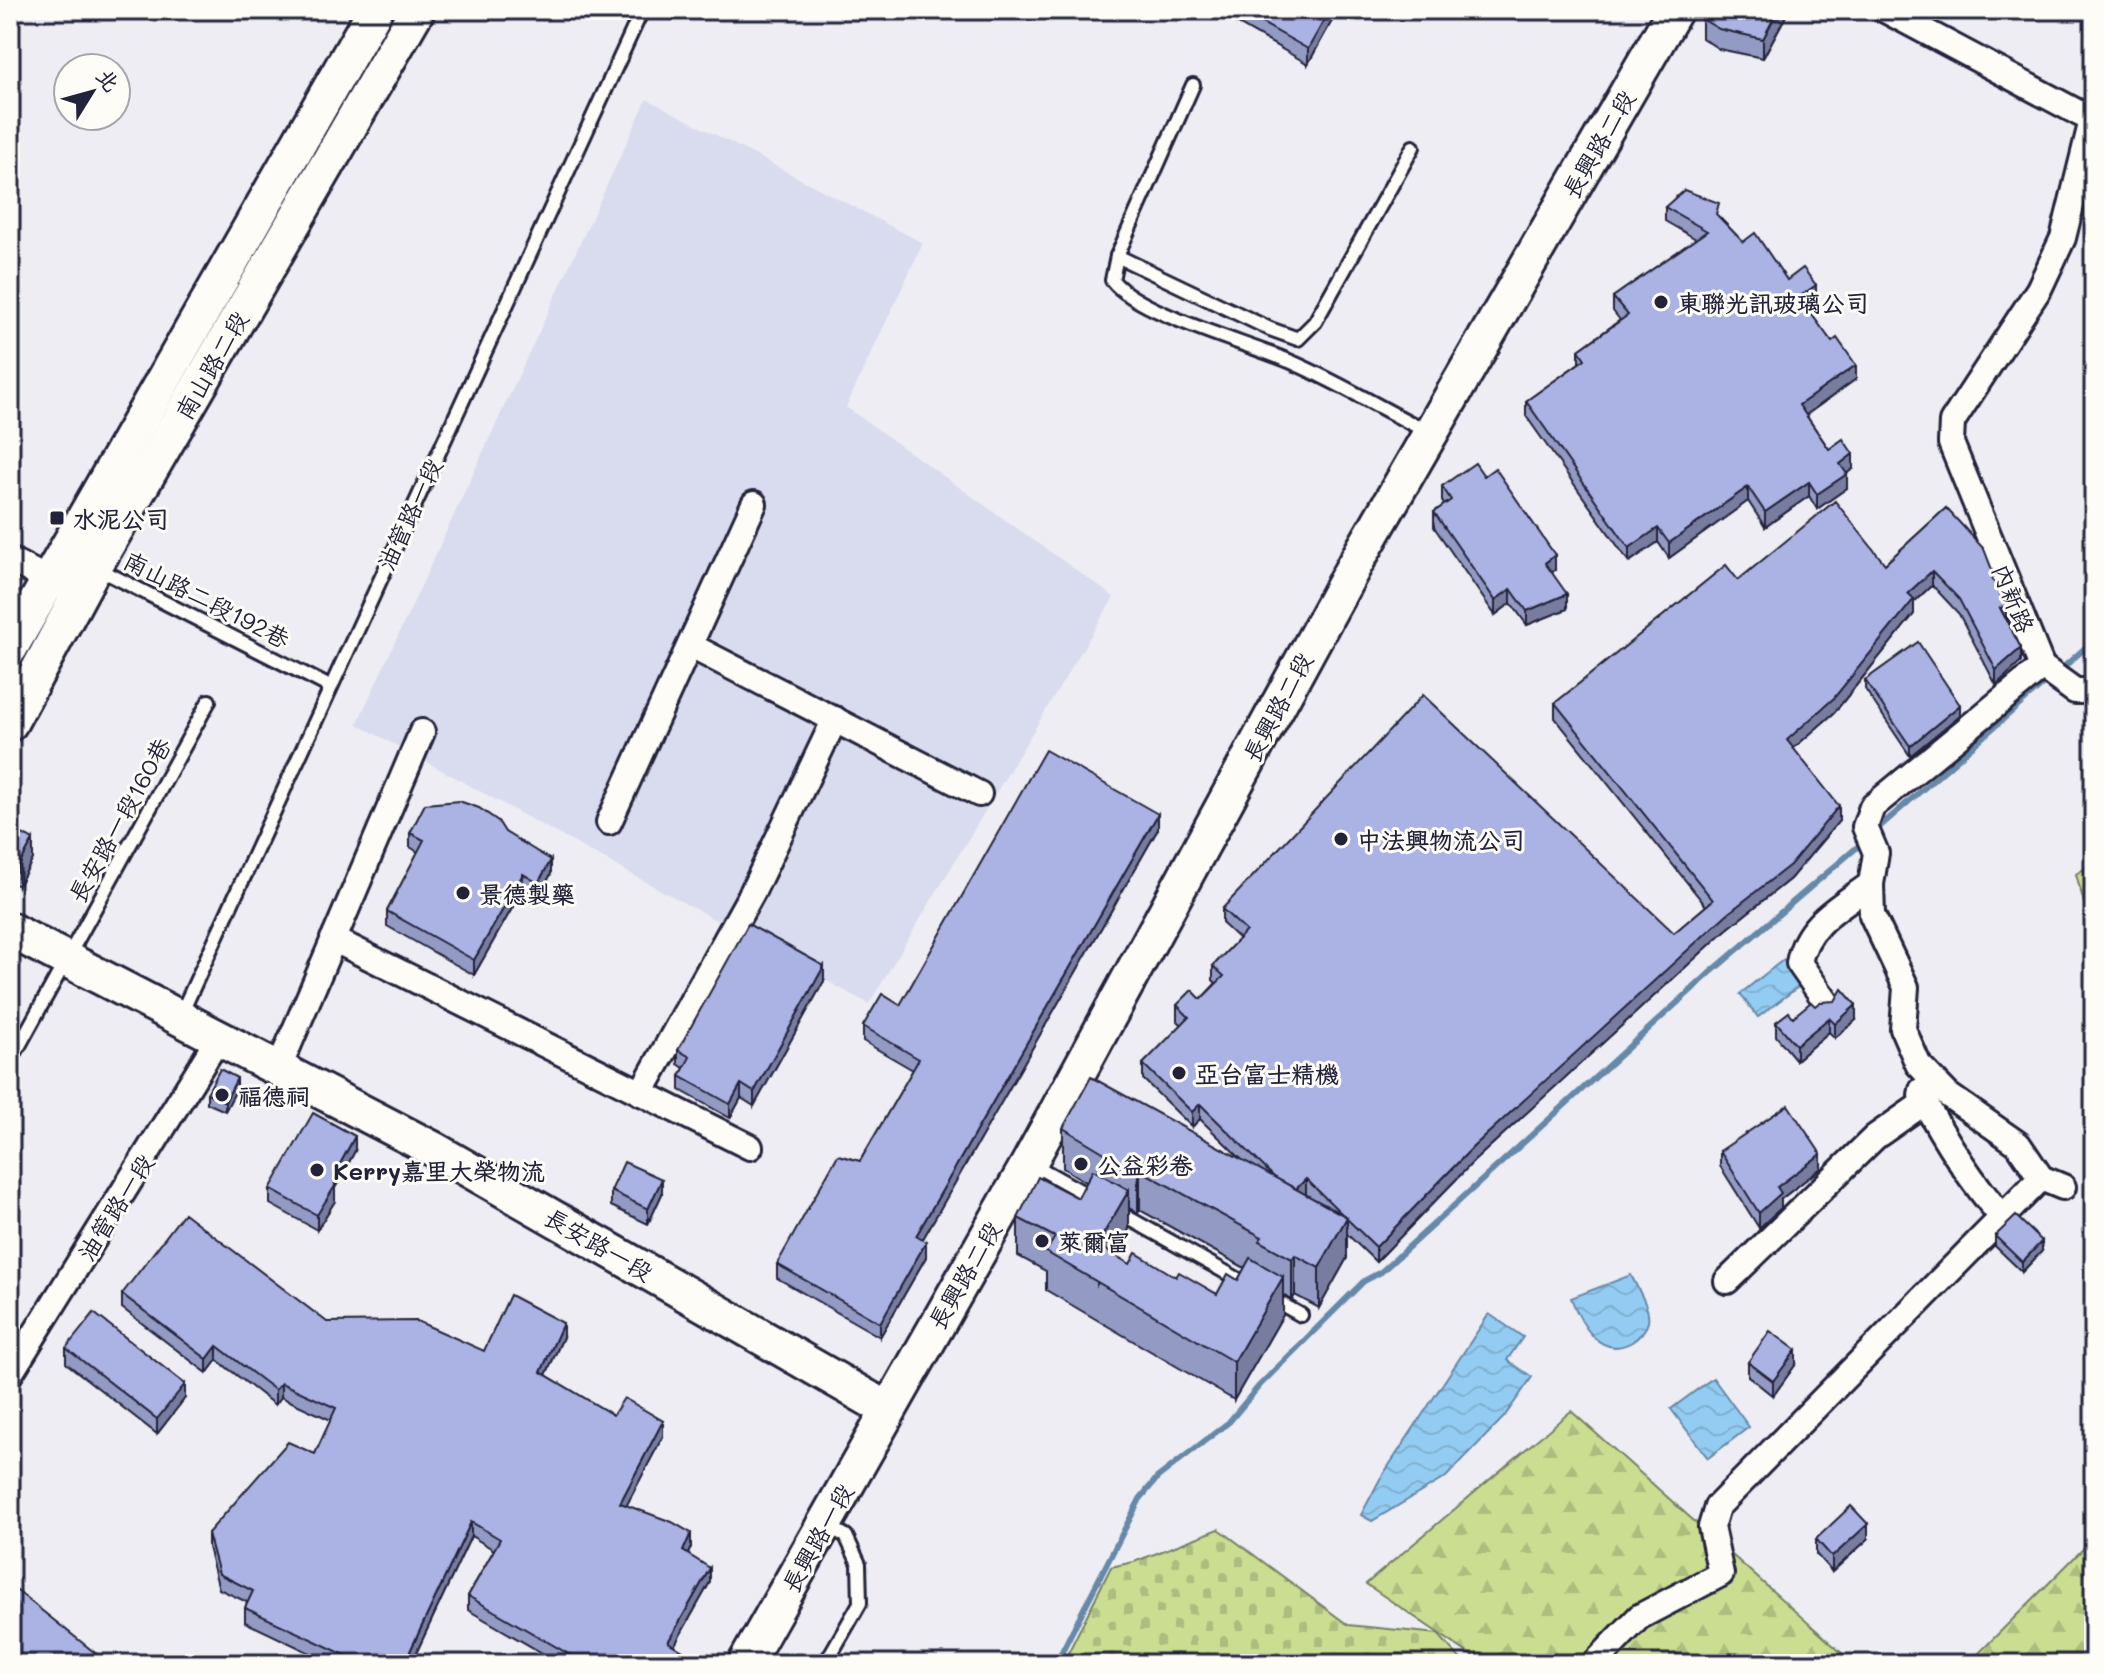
<svg xmlns="http://www.w3.org/2000/svg" width="2104" height="1674" viewBox="0 0 2104 1674" font-family="Mali,'LXGW WenKai TC',sans-serif">
<defs>
<pattern id="forest-firs" width="22" height="20" patternUnits="userSpaceOnUse" patternTransform="scale(2)"><rect width="22" height="20" fill="#cadd91"/><path d="M5 1l3.5 6h-7zM16 11l3.5 6h-7z" fill="#adbd7e"/></pattern>
<pattern id="cemetery-stones" width="16" height="16" patternUnits="userSpaceOnUse" patternTransform="scale(2)"><rect width="16" height="16" fill="#cadd91"/><path d="M2 7V4a2 2 0 0 1 4 0v3zM10 15v-3a2 2 0 0 1 4 0v3z" fill="#adbd7e"/></pattern>
<pattern id="water-waves" width="16" height="10" patternUnits="userSpaceOnUse" patternTransform="scale(2)"><rect width="16" height="10" fill="#93ccf2"/><path d="M0 5q4-4 8 0t8 0" fill="none" stroke="#7eafd0"/></pattern>
</defs>
<rect width="100%" height="100%" fill="#ededf3"/>
<filter id="ink" filterUnits="userSpaceOnUse"><feTurbulence type="fractalNoise" baseFrequency=".0125" numOctaves="2"/><feDisplacementMap in="SourceGraphic" scale="16" xChannelSelector="R" yChannelSelector="G"/><feConvolveMatrix kernelMatrix="1 2 1 2 8 2 1 2 1" color-interpolation-filters="sRGB"/></filter>
<g filter="url(#ink)">
<path fill="#d9dcee" d="M647 99 923 243 846 407 1114 597 869 1004 357 724Z"/>
<g fill="url(#forest-firs)" stroke="#768066" stroke-width="2">
<path d="M2094 863V939L2076 874Z"/>
<path d="M1571 1411 1854 1664H1478L1475 1658 1366 1584Z"/>
<path d="M2094 1538V1664H1968Z"/>
</g>
<path fill="url(#cemetery-stones)" stroke="#768066" stroke-width="2" d="M1219 1529 1348 1625 1438 1634 1465 1664 1063 1663 1111 1567 1134 1562Z"/>
<g fill="url(#water-waves)" stroke="#6688a9" stroke-width="2">
<path d="M1783 960 1802 984 1758 1017 1740 994Z"/>
<path d="M1631 1275C1637 1288 1651 1308 1648 1322 1646 1330 1638 1338 1632 1342 1600 1360 1581 1324 1571 1298Z"/>
<path d="M1489 1314 1523 1337 1507 1360 1532 1377 1504 1417 1446 1477 1372 1521 1361 1515 1380 1479Z"/>
<path d="M1713 1378 1749 1427 1708 1458 1671 1409Z"/>
</g>
<g fill="none" stroke-linecap="round" stroke-linejoin="round">
<g stroke="#6688a9" stroke-width="6">
<path d="M2057 673 2094 640"/>
<path d="M1876 830 2048 680"/>
<path d="M1058 1659 1140 1499 1158 1477 1229 1422 1259 1386 1364 1281 1381 1272 1710 973 1862 843"/>
</g>
<g stroke="#22223b" stroke-width="18">
<g id="lane">
<path d="M1193 85 1117 256 1112 280C1139 315 1252 344 1296 364 1341 384 1384 410 1428 432"/>
<path d="M1117 256 1270 329 1298 339 1315 322 1413 147"/>
<path d="M97 568 330 687"/>
<path d="M181 1014 642 10"/>
<path d="M10 1062 209 701"/>
<path d="M1032 1164 1093 1198"/>
<path d="M1116 1211 1243 1282"/>
<path d="M1269 1297 1301 1315"/>
<path d="M825 1664 860 1603 859 1564 846 1536 826 1525"/>
</g>
</g>
<g stroke="#22223b" stroke-width="30">
<g id="street">
<path d="M1885 10 2092 120 2063 238 2039 289 1952 422 1951 443 2042 667 1872 807 1865 827 1876 853 1871 884 1872 915 1906 987 1903 1029 1918 1064 1948 1095 2018 1144 2041 1178 2063 1187"/>
<path d="M10 560 63 587"/>
<path d="M691 646 979 794"/>
<path d="M2042 667 2075 691H2094"/>
<path d="M609 822 754 504"/>
<path d="M333 939 750 1147"/>
<path d="M1827 1003 1799 963C1806 923 1840 907 1871 884"/>
<path d="M278 1070 422 732"/>
<path d="M1922 1090 1921 1095C1944 1139 1970 1180 2003 1218"/>
<path d="M641 1093 753 891 835 719"/>
<path d="M1727 1281 1875 1137 1925 1102"/>
<path d="M10 1374 218 1039"/>
<path d="M1594 1664 1639 1617 1721 1574 1711 1527 1717 1507 2041 1178"/>
</g>
</g>
<g stroke="#22223b" stroke-width="40">
<g id="secondary">
<path d="M10 648 375 10"/>
<path d="M10 723 94 567 417 10"/>
<path d="M10 930 433 1149 887 1409"/>
<path d="M745 1664 1029 1163 1355 564 1675 10"/>
</g>
</g>
<use href="#lane" stroke="#fdfcf7" stroke-width="12"/>
<use href="#street" stroke="#fdfcf7" stroke-width="24"/>
<use href="#secondary" stroke="#fdfcf7" stroke-width="34"/>
</g>
<g fill="#939ac4" stroke="#22223b" stroke-width="2" fill-rule="evenodd">
<path d="M1214 10H1338L1308 64Z"/>
<path d="M1789 10 1763 58 1719 49 1702 38V19Z"/>
<path d="M1665 207 1719 217 1743 242 1787 280 1816 300 1806 307 1856 379 1806 415 1829 449 1853 469 1846 473 1847 488 1817 509 1809 496 1765 527 1748 501 1669 558 1658 542 1629 562 1526 416V401L1579 363V350L1620 320 1613 311V297L1696 239 1665 221Z"/>
<path d="M1484 476 1555 570 1552 572 1567 609 1527 625 1511 603 1495 615 1434 527V512L1444 505 1442 501V486Z"/>
<path d="M1946 508 1994 583 2021 662 1996 685 1959 614 1932 585 1914 602V614L1834 713 1793 748 1839 821 1790 879 1726 930 1473 1162 1376 1262 1347 1234V1258L1319 1308 1295 1295 1292 1300 1283 1295V1315L1234 1400 1046 1290V1271L1018 1256V1218L1078 1198 1086 1182 1063 1168V1128L1241 1159 1200 1119 1192 1127 1143 1079V1064L1182 1025 1177 1020V1005L1201 999 1216 983 1213 980V966L1239 939 1222 923V909L1674 933 1706 906 1555 718V703L1738 580 1885 564ZM1129 1208 1138 1213 1140 1210 1245 1268 1238 1280 1217 1294 1176 1277 1130 1264 1114 1255 1129 1229Z"/>
<path d="M1865 680 1960 715 1910 756 1865 689Z"/>
<path d="M2094 691V713L2091 707V693Z"/>
<path d="M10 827 33 859 18 886 10 882Z"/>
<path d="M1158 829 922 1240 926 1257 880 1337 777 1278V1264L860 1161 913 1070 863 1041V1026L900 1005Z"/>
<path d="M505 832 551 874 538 897 523 889 474 975 387 926V911L418 852 410 847V833Z"/>
<path d="M824 981 754 1106 741 1098 730 1118 680 1090V1076L684 1068 678 1064V1050Z"/>
<path d="M1815 1006 1856 1020 1835 1038 1829 1032 1796 1060 1776 1036V1022L1793 1017Z"/>
<path d="M237 1088 225 1111 207 1103V1093Z"/>
<path d="M355 1151 335 1188V1201L317 1230 270 1204V1189Z"/>
<path d="M1720 1151 1821 1168 1781 1199V1208L1759 1228 1720 1166Z"/>
<path d="M611 1191 662 1194 648 1224 611 1206Z"/>
<path d="M1995 1236 2042 1251 2022 1272 1995 1246Z"/>
<path d="M122 1294 327 1322 484 1351 563 1337 546 1375 613 1415 663 1436 626 1505 691 1547 688 1554 710 1582 674 1646 701 1664H561L468 1610V1596L494 1550 471 1536 411 1664H333L245 1622V1608L247 1602 219 1589 208 1547V1533L315 1454 331 1420 281 1397 275 1405 217 1360 207 1373 122 1308Z"/>
<path d="M66 1348 185 1398 157 1434 66 1363Z"/>
<path d="M1748 1362 1796 1364 1773 1396 1748 1376Z"/>
<path d="M1816 1539H1868L1832 1572 1816 1554Z"/>
</g>
<g fill="#787da0" stroke="#22223b" stroke-width="2">
<path d="M1330 10H1338L1308 64V49Z"/>
<path d="M1778 10H1789L1763 58V39Z"/>
<path d="M1816 285V300L1799 312V297Z"/>
<path d="M1856 365V379L1799 420V405Z"/>
<path d="M1853 454V469L1840 478V464Z"/>
<path d="M1847 474V488L1817 509V494Z"/>
<path d="M1809 482V496L1765 527V512Z"/>
<path d="M1748 487V501L1669 558V543Z"/>
<path d="M1658 528V542L1629 562V548Z"/>
<path d="M1555 555V570L1545 577V563Z"/>
<path d="M1932 571V585L1914 602V614L1834 713 1787 754V740L1908 593Z"/>
<path d="M1511 589V603L1495 615V600Z"/>
<path d="M1567 594V609L1527 625V611Z"/>
<path d="M2006 606V620L2000 608Z"/>
<path d="M2021 648V662L1996 685V670Z"/>
<path d="M1960 705V715L1910 756V746Z"/>
<path d="M1839 806V821L1790 879 1726 930 1473 1162 1376 1262V1247L1473 1147Z"/>
<path d="M1158 814V829L916 1251V1236Z"/>
<path d="M33 840V859L18 886V867Z"/>
<path d="M551 860V874L538 897V883Z"/>
<path d="M523 874V889L474 975V960Z"/>
<path d="M824 966V981L754 1106V1092Z"/>
<path d="M1856 1005V1020L1835 1038V1024Z"/>
<path d="M1829 1018V1032L1796 1060V1045Z"/>
<path d="M237 1078V1088L225 1111V1102Z"/>
<path d="M741 1084V1098L730 1118V1104Z"/>
<path d="M1200 1104V1119L1192 1127V1112Z"/>
<path d="M355 1136V1151L335 1188V1201L317 1230V1215L334 1175Z"/>
<path d="M1821 1154V1168L1781 1199V1208L1759 1228V1213L1777 1187Z"/>
<path d="M1140 1170V1210L1138 1213V1173Z"/>
<path d="M662 1179V1194L648 1224V1209Z"/>
<path d="M1306 1179V1194L1291 1208V1194Z"/>
<path d="M1129 1190V1229L1097 1284V1245Z"/>
<path d="M1347 1217V1258L1319 1308V1268Z"/>
<path d="M2042 1241V1251L2022 1272V1262Z"/>
<path d="M926 1242V1257L880 1337V1323Z"/>
<path d="M1295 1255V1295L1292 1300V1259Z"/>
<path d="M1283 1277V1315L1234 1400V1362Z"/>
<path d="M563 1323V1337L541 1386V1372Z"/>
<path d="M217 1346V1360L207 1373V1359Z"/>
<path d="M1796 1350V1364L1773 1396V1381Z"/>
<path d="M281 1383V1397L275 1405V1390Z"/>
<path d="M185 1384V1398L157 1434V1419Z"/>
<path d="M663 1421V1436L620 1518V1503Z"/>
<path d="M471 1522V1536L411 1664H404Z"/>
<path d="M1868 1524V1539L1832 1572V1557Z"/>
<path d="M691 1533V1547L683 1566V1551Z"/>
<path d="M710 1568V1582L668 1657V1642Z"/>
</g>
<g fill="#abb3e4" stroke="#22223b" stroke-width="2">
<path d="M1239 10H1330L1308 49Z"/>
<path d="M1707 10H1778L1763 39 1719 29 1702 19Z"/>
<path d="M1684 190 1719 203 1716 214 1743 242 1755 233 1787 280 1803 268 1816 285 1799 297 1832 342 1837 338 1856 365 1799 405 1829 449 1843 439 1853 454 1840 464 1847 474 1817 494 1809 482 1765 512 1748 487 1669 543 1658 528 1629 548 1526 401 1585 359 1579 350 1628 315 1613 297 1707 231 1665 207Z"/>
<path d="M1475 463 1484 476 1495 468 1555 555 1545 563 1567 594 1527 611 1511 589 1495 600 1434 512 1451 500 1442 486Z"/>
<path d="M1835 501 1885 564 1946 508 1984 549 1994 575 1992 578 2006 606 2000 608 2021 648 1996 670 1959 599 1932 571 1908 593 1914 599 1834 698 1787 740 1839 806 1790 865 1726 915 1473 1147 1376 1247 1346 1218 1347 1217 1343 1215 1306 1179 1296 1189 1275 1178 1200 1104 1192 1112 1143 1064 1189 1017 1177 1005 1192 990 1201 999 1224 976 1213 966 1246 931 1222 909 1423 695 1674 933 1713 900 1555 703 1726 565 1738 580Z"/>
<path d="M1918 642 1960 705 1910 746 1865 680Z"/>
<path d="M1045 750 1158 814 916 1236 926 1242 880 1323 777 1264 838 1155 860 1161 919 1059 863 1026 882 994 900 1005Z"/>
<path d="M459 801 479 808 498 821 505 832 551 860 538 883 523 874 474 960 387 911 424 840 410 833 425 804Z"/>
<path d="M10 827 33 840 18 867 10 863Z"/>
<path d="M748 924 824 966 754 1092 741 1084 730 1104 680 1076 690 1057 678 1050Z"/>
<path d="M1842 989 1856 1005 1835 1024 1829 1018 1796 1045 1776 1022 1789 1012 1793 1017 1811 1002 1815 1006 1820 1002 1835 1001Z"/>
<path d="M220 1069 237 1078 225 1102 207 1093Z"/>
<path d="M1091 1077 1347 1217 1319 1268 1295 1255 1292 1259 1259 1241 1262 1237 1140 1170 1138 1173 1063 1128Z"/>
<path d="M1788 1105 1821 1154 1777 1187 1781 1193 1759 1213 1720 1151Z"/>
<path d="M313 1113 355 1136 334 1175 335 1186 317 1215 270 1189Z"/>
<path d="M624 1162 662 1179 648 1209 611 1191Z"/>
<path d="M1093 1170 1129 1190 1097 1245 1130 1264 1136 1253 1176 1277 1179 1272 1217 1294 1228 1274 1238 1280 1250 1258 1283 1277 1234 1362 1046 1252 1055 1237 1018 1218 1038 1177 1078 1198Z"/>
<path d="M184 1213 327 1322 417 1321 484 1351 510 1295 563 1323 541 1372 613 1415 624 1398 663 1421 620 1503 672 1522 691 1533 683 1551 710 1568 668 1642 701 1662 700 1664H586L468 1596 500 1539 471 1522 404 1664H364L245 1608 253 1591 219 1574 208 1533 288 1442 315 1454 336 1408 281 1383 275 1390 217 1346 207 1359 122 1294Z"/>
<path d="M2016 1216 2042 1241 2022 1262 1995 1236Z"/>
<path d="M94 1313 185 1384 157 1419 66 1348Z"/>
<path d="M1770 1331 1796 1350 1773 1381 1748 1362Z"/>
<path d="M1851 1506 1868 1524 1832 1557 1816 1539Z"/>
<path d="M16 1590 109 1664H10V1598Z"/>
</g>
</g>
<g fill="#22223b" stroke="#fdfcf7" stroke-width="3">
<circle cx="1661" cy="302" r="8"/>
<rect x="49" y="510" width="16" height="16" rx="4"/>
<circle cx="1341" cy="839" r="8"/>
<circle cx="463" cy="893" r="8"/>
<circle cx="1179" cy="1073" r="8"/>
<circle cx="222" cy="1095" r="8"/>
<circle cx="1081" cy="1164" r="8"/>
<circle cx="317" cy="1170" r="8"/>
<circle cx="1042" cy="1241" r="8"/>
</g>
<g text-anchor="middle" dominant-baseline="central" stroke-width="6" stroke-linejoin="round" paint-order="stroke">
<g font-size="24" fill="#22223b" stroke="#fdfcf7">
<text transform="translate(1598 144) rotate(-60)">長興路二段</text>
<text transform="translate(211 365) rotate(-60)">南山路二段</text>
<text transform="translate(409 514) rotate(-65)">油管路一段</text>
<text transform="translate(2014 598) rotate(68)">內新路</text>
<text transform="translate(207 599) rotate(27)">南山路二段192巷</text>
<text transform="translate(1277 707) rotate(-62)">長興路二段</text>
<text transform="translate(119 820) rotate(-61)">長安路一段160巷</text>
<text transform="translate(115 1207) rotate(-58)">油管路一段</text>
<text transform="translate(599 1244) rotate(30)">長安路一段</text>
<text transform="translate(964 1275) rotate(-60)">長興路二段</text>
<text transform="translate(817 1538) rotate(-61)">長興路一段</text>
</g>
<g font-size="24" font-weight="bold" fill="#22223b" stroke="#fdfcf7" text-anchor="start">
<text x="1677" y="302">東聯光訊玻璃公司</text>
<text x="73" y="518">水泥公司</text>
<text x="1357" y="839">中法興物流公司</text>
<text x="479" y="893">景德製藥</text>
<text x="1195" y="1073">亞台富士精機</text>
<text x="238" y="1095">福德祠</text>
<text x="1097" y="1164">公益彩卷</text>
<text x="333" y="1170">Kerry嘉里大榮物流</text>
<text x="1058" y="1241">萊爾富</text>
</g>
</g>
<rect width="2104" height="1674" fill="none" stroke="#fdfcf7" stroke-width="40"/>
<rect x="20" y="20" width="2064" height="1634" fill="none" stroke="#22223b" stroke-width="3" filter="url(#ink)"/>
<g transform="translate(92 92) rotate(53)"><circle r="38" fill="#fdfcf7" stroke="#a5a5ac" stroke-width="2"/>
<path d="M0-6L14 30L0 20L-14 30Z" fill="#22223b"/>
<text y="-12" font-size="22" font-weight="bold" text-anchor="middle" fill="#22223b">北</text>
</g>
</svg>
